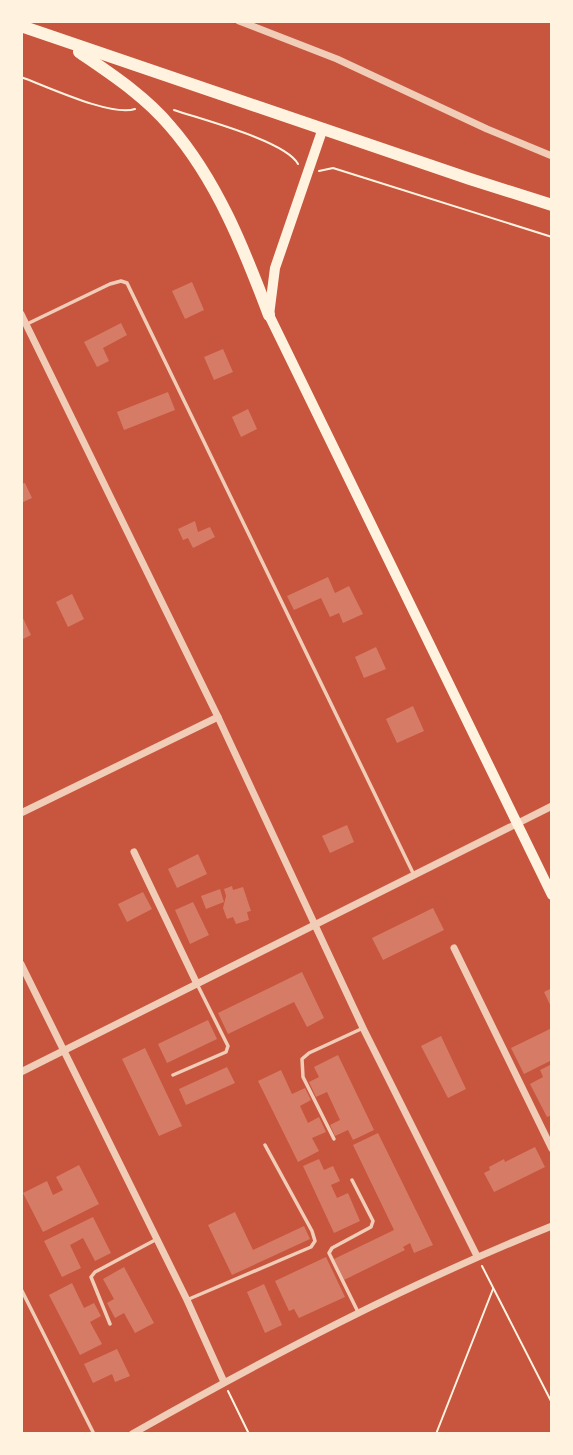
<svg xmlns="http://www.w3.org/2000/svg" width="573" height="1455" viewBox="0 0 573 1455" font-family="'Varela Round',sans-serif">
<rect width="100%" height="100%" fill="#c8553d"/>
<g fill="#d67c66">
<path d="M192 282 204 310 185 319 172 291Z"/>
<path d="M121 323 127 335 103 348 109 361 97 367 84 342Z"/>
<path d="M223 349 233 372 214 380 204 357Z"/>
<path d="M168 392 175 410 124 430 117 412Z"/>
<path d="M248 409 257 429 241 437 232 417Z"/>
<path d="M25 483 32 498 21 503V484Z"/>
<path d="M195 521 198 532 210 527 215 537 193 548 188 538 183 540 178 529Z"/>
<path d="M328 577 335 593 349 586 363 614 343 623 339 613 330 617 321 598 294 610 287 596Z"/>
<path d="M72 594 84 619 68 627 56 602Z"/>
<path d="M21 614 31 635 21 640Z"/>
<path d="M376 647 386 669 364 678 355 657Z"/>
<path d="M413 706 424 731 397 743 386 719Z"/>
<path d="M347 825 354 842 330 853 322 836Z"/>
<path d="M198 854 207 874 177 888 168 869Z"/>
<path d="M232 886 233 890 243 887 251 911 247 912 249 920 236 924 233 917 227 919 223 908 226 896 224 889Z"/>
<path d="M220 889 224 902 206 909 201 896Z"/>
<path d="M143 892 152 909 127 922 118 904Z"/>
<path d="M193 902 209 935 190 944 175 910Z"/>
<path d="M433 908 444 930 383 960 372 938Z"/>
<path d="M302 972 324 1018 307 1027 294 1002 228 1034 218 1013Z"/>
<path d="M552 988V1009L544 992Z"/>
<path d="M208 1020 217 1039 167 1063 158 1044Z"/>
<path d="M552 1028V1060L524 1074 511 1048Z"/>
<path d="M441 1036 466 1089 448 1098 421 1046Z"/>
<path d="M145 1048 182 1126 159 1136 122 1059Z"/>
<path d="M338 1055 374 1130 353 1140 348 1130 335 1136 330 1125 340 1120 327 1092 316 1097 309 1082 319 1077 314 1067Z"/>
<path d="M552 1064V1115L547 1117 530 1084 543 1077 540 1070Z"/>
<path d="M227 1067 235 1083 186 1105 179 1089Z"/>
<path d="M281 1070 292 1094 305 1088 311 1100 300 1106 308 1123 319 1117 326 1132 312 1138 319 1151 298 1162 258 1081Z"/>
<path d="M378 1133 433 1245 414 1253 410 1243 403 1247 405 1250 344 1280 334 1259 394 1230 353 1145Z"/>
<path d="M535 1147 545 1167 494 1192 484 1173 490 1170 489 1167 504 1159 505 1162Z"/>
<path d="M319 1159 324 1170 333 1166 340 1181 331 1185 337 1198 348 1193 360 1221 334 1233 303 1166Z"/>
<path d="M79 1165 99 1204 43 1232 23 1193 47 1181 53 1195 63 1190 56 1177Z"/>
<path d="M235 1212 253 1250 304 1226 310 1239 232 1275 208 1225Z"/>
<path d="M93 1217 111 1253 95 1261 83 1238 70 1245 81 1268 62 1277 44 1241Z"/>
<path d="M326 1257 345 1297 299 1318 294 1309 289 1311 275 1281Z"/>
<path d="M124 1267 154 1323 135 1333 124 1313 115 1318 107 1303 114 1299 103 1279Z"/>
<path d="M72 1283 84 1308 94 1303 101 1316 90 1322 102 1344 80 1355 49 1295Z"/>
<path d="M264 1284 282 1325 265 1333 247 1292Z"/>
<path d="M117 1349 130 1376 115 1382 112 1374 93 1383 84 1364Z"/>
</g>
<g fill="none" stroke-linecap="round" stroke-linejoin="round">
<g stroke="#fff3e0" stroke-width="2">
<path d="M21 77C46 86 111 117 135 109"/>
<path d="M174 110C200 119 286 141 298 164"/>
<path d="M319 171 333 168 552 237"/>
<path d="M482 1266 552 1403"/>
<path d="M228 1391 249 1434"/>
<path d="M436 1434 493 1289"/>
</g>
<g stroke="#f1ccb7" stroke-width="3.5">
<path d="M27 324 110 284 121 281 127 283 414 875"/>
<path d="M173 1075 226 1052 228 1046 197 984"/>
<path d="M334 1139 303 1077 302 1059 309 1053 361 1029"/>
<path d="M352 1180 373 1221 371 1227 332 1248 329 1253 358 1312"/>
<path d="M21 1289 94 1434"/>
<path d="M189 1299 311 1247 315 1241 312 1231 265 1145"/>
<path d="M110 1324 91 1277 95 1272 157 1239"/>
</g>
<g stroke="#f1ccb7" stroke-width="7">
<path d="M239 21 337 59 487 129 552 156"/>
<path d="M21 314 218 717 363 1028 477 1256"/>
<path d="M21 813 218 717"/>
<path d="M134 852 197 984"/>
<path d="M454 948 552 1149"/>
<path d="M21 964 187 1300 224 1382"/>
<path d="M21 1072 552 806"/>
<path d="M132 1434C268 1357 407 1284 552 1226"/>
</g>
<path stroke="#fff3e0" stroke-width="10" d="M323 128 275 268 269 315 552 895"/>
<g stroke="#fff3e0" stroke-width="12">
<path d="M21 26 470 179 552 205"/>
<path d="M79 52C111 74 145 96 170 126 217 180 244 249 269 315"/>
</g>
</g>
<rect width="573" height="1455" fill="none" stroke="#fff3e0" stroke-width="46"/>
</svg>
